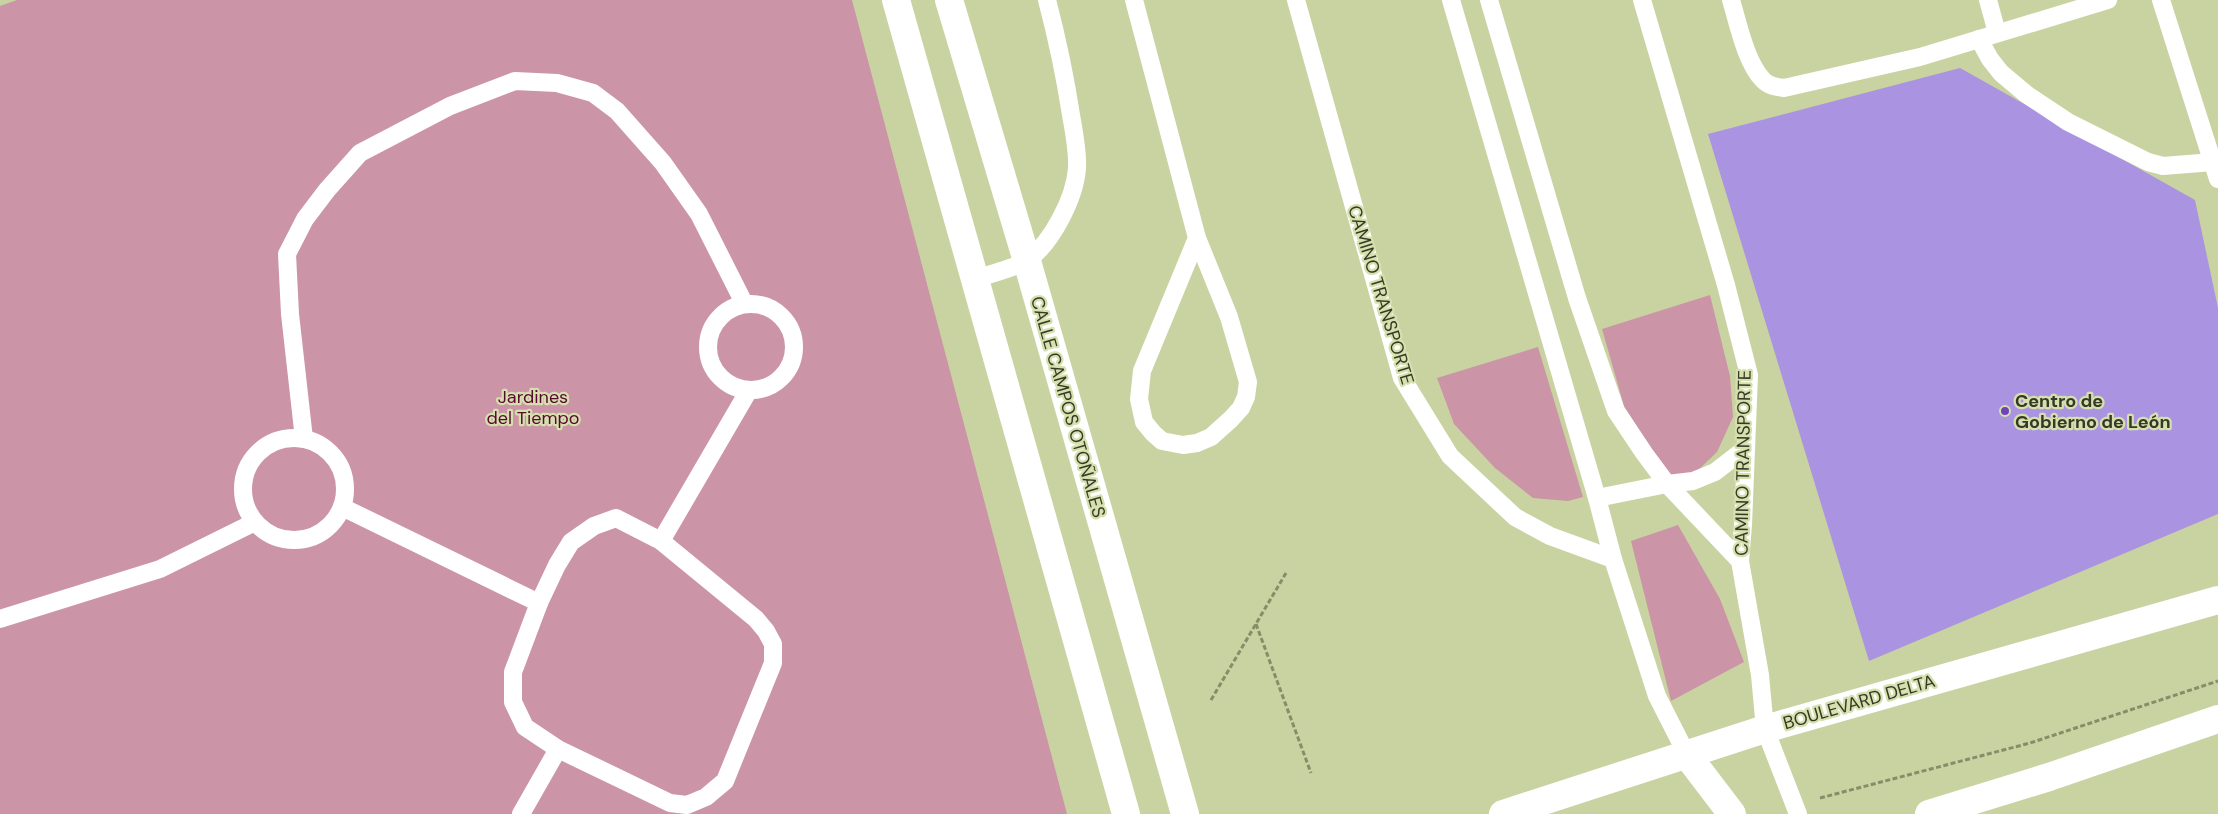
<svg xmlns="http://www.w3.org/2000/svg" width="2218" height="814" viewBox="0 0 2218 814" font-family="'DM Sans',sans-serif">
<rect width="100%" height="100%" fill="#c9d3a1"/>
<g fill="#cc94a7">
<path d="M17 0H852L1067 814H0V6Z"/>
<path d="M1710 295 1730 376 1733 417 1717 452 1691 477 1671 480 1624 406 1602 329Z"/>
<path d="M1538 347 1583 497 1568 501 1533 498 1495 468 1454 424 1437 378Z"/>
<path d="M1678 525 1720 599 1744 662 1671 701 1631 541Z"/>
</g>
<path fill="#aa93e1" d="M1960 68 2195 200 2218 308V514L1869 661 1708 134Z"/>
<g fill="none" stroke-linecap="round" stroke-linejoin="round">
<g stroke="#868d68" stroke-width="3" stroke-dasharray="5 2.5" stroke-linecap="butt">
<path d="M1256 624 1311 773"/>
<path d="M1211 700 1286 573"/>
<path d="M1820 798 2030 743 2218 681"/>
</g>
<g stroke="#fff" stroke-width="18">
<path d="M1134 0 1197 238 1229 317 1248 382 1246 397 1241 408 1231 419 1211 437 1197 443 1183 445 1162 441 1153 433 1144 422 1139 399 1142 371 1197 238"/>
<path d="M1296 0 1402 378 1450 456 1515 517 1550 536 1613 559 1657 696 1687 755"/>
<path d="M1451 0 1597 498 1613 559"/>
<path d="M1489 0 1577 298 1616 411 1644 453 1667 484 1740 561"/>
<path d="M1642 0 1726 285 1749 375 1743 525 1740 561 1760 675 1765 729 1798 814"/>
<path d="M1731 0C1738 23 1746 63 1763 80 1769 86 1776 87 1784 88L1920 57 2108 0"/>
<path d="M1988 0 1997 33"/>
<path d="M2161 0 2218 179"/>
<path d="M1979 39 1990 59 2001 73 2026 94 2068 122 2148 162 2163 166 2213 162"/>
<path d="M974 279C988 275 1018 267 1028 260 1052 242 1075 198 1077 168 1078 151 1074 132 1071 115 1065 76 1057 38 1047 0"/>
<circle cx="751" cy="347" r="43"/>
<circle cx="294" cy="489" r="51"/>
<path d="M304 439 290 314 287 254 305 219 327 190 360 153 450 106 515 81 557 83 593 93 617 111 663 163 699 214 744 303"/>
<path d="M1597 498 1667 484 1693 481 1715 472 1746 448"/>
<path d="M342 507 539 603"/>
<path d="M616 518 661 541 756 619 766 631 773 644V663L725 781 706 797 687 805 670 803 558 749 525 727 513 702V672L539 603 557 565 571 542 594 526Z"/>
<path d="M661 541 749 390"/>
<path d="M0 619 160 569 255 522"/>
<path d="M521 814 558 749"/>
</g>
<path stroke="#fff" stroke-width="28" d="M1687 755 1732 814"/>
<g stroke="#fff" stroke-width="28">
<path d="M896 0 1126 814"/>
<path d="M949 0 1027 261 1185 814"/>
</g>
<g stroke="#fff" stroke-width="28">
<path d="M1503 814 1765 729 2218 600"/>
<path d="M1929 814 2049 777 2218 719"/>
</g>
</g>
<circle fill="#7143bb" stroke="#d6e0ae" stroke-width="2" cx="2005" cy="411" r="5"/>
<g text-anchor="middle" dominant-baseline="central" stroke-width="4.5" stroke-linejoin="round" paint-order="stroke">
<g font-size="18" fill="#353925" stroke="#d6e0ae">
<text transform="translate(1381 295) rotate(73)">CAMINO TRANSPORTE</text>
<text transform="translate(1068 407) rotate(74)">CALLE CAMPOS OTOÑALES</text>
<text transform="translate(1743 463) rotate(-89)">CAMINO TRANSPORTE</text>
<text transform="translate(1859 702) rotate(-16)">BOULEVARD DELTA</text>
</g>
<g font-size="18" fill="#580830" stroke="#d6e0ae">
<text x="533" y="397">Jardines<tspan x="533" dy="21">del Tiempo</tspan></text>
</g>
<g font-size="18" font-weight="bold" fill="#353925" stroke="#d6e0ae" text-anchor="start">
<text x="2015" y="401">Centro de<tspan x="2015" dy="21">Gobierno de León</tspan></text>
</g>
</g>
</svg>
